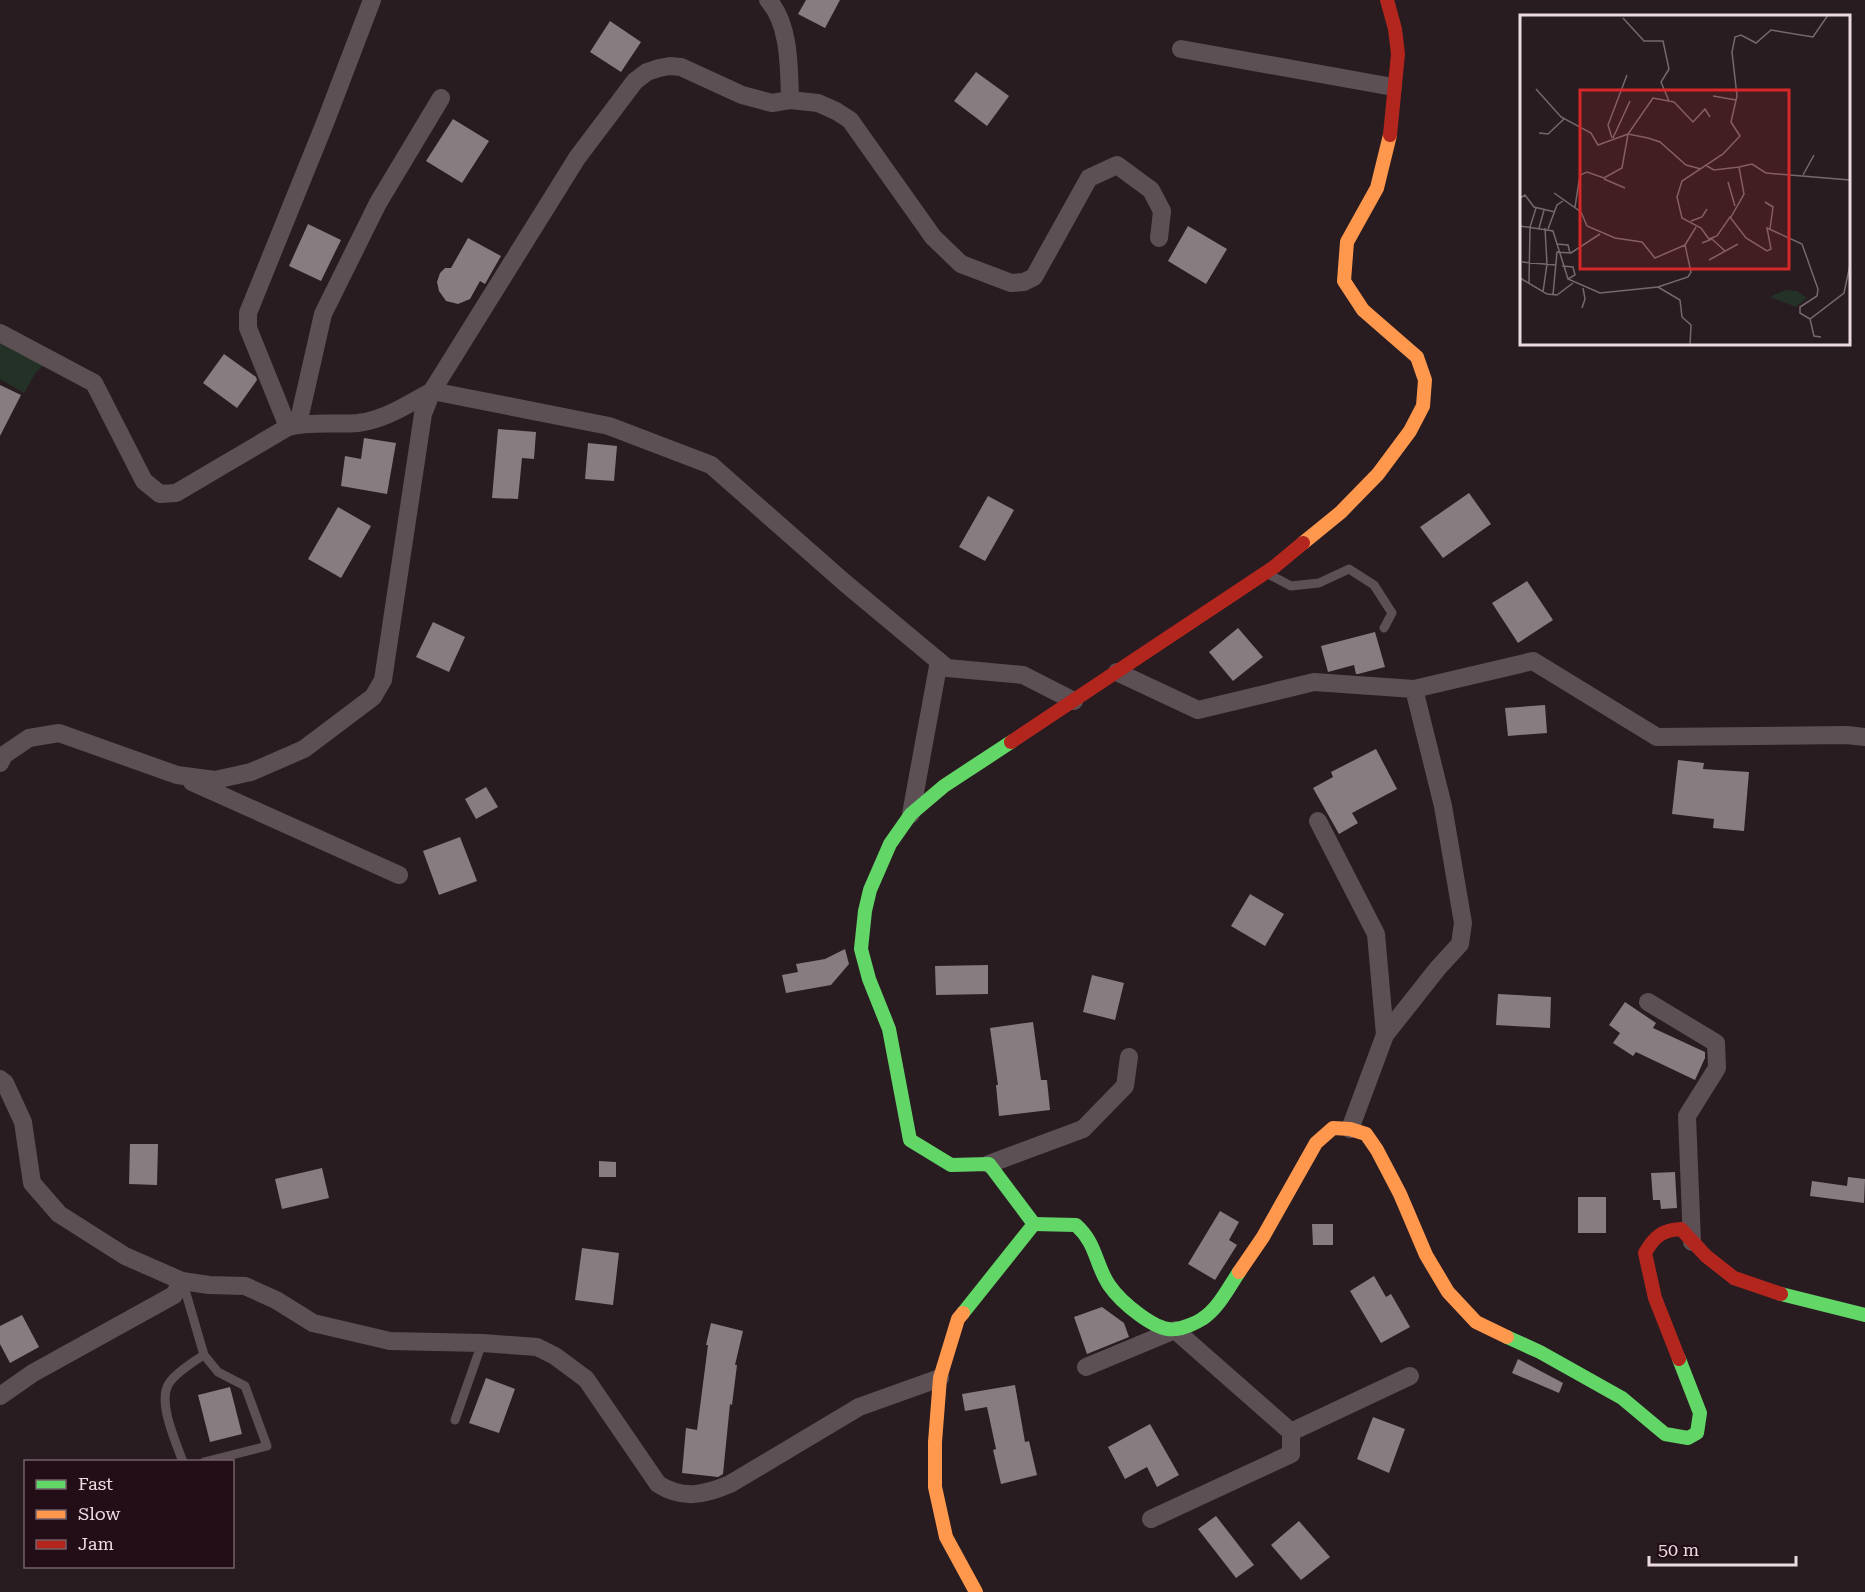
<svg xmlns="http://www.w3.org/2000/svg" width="1865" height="1592" viewBox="0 0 1865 1592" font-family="'Roboto Serif',serif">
<rect width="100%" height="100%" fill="#281c21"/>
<path fill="#243127" d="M0 340 44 365 36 372 24 393 0 379Z"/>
<g fill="#877c80">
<path d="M806 0H840L825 28 798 14Z"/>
<path d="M610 21 641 42 621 72 590 52Z"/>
<path d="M976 72 1009 96 987 126 954 101Z"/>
<path d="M453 119 489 141 462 183 426 161Z"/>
<path d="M308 224 341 240 321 281 289 266Z"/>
<path d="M1188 226 1227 249 1206 284 1168 261Z"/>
<path d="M468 238 501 256 485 284 480 281 470 299 458 304 446 301 439 291 437 282 440 273 445 268H451Z"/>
<path d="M224 354 256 377 257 380 237 408 203 383Z"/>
<path d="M0 385 21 395 0 436Z"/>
<path d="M498 429 536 432 534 459 522 458 518 499 492 498Z"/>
<path d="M364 438 396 443 387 494 341 486 345 456 361 459Z"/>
<path d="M588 443 617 446 614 481 585 479Z"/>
<path d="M1469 493 1491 524 1443 558 1420 527Z"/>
<path d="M988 496 1014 510 985 561 959 547Z"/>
<path d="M338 507 371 526 341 578 308 559Z"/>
<path d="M1527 581 1553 620 1518 643 1492 603Z"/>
<path d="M433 622 465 637 449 672 416 657Z"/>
<path d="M1238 628 1263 657 1233 681 1209 652Z"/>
<path d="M1375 632 1385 667 1358 674H1356L1354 665 1328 672 1321 646Z"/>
<path d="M1545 705 1547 733 1508 736 1505 708Z"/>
<path d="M1376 749 1397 789 1352 813 1358 823 1339 834 1313 788 1333 777 1331 772Z"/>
<path d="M1678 760 1704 763 1703 769 1749 772 1744 831 1713 828 1714 819 1672 814Z"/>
<path d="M486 787 498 807 476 819 465 799Z"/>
<path d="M460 837 477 881 439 895 423 851Z"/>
<path d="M1250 894 1284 914 1265 946 1231 926Z"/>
<path d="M845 949 849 964 831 985 786 993 782 975 798 972 796 964 825 959Z"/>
<path d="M988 965V994L936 995 935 966Z"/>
<path d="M1092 975 1124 983 1115 1020 1083 1012Z"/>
<path d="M1498 994 1551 997 1550 1028 1496 1025Z"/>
<path d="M1625 1002 1656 1023 1653 1028 1705 1052V1058L1695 1080 1636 1052 1633 1056 1613 1043 1620 1033 1609 1025Z"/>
<path d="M1033 1022 1041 1080H1047L1050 1110 999 1116 996 1085H998L990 1028Z"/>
<path d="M130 1144H158L157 1185 129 1184Z"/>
<path d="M599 1161 616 1162V1177H599Z"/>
<path d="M322 1168 329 1198 282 1209 275 1179Z"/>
<path d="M1675 1172 1677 1208 1661 1209 1660 1200H1653L1651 1173Z"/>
<path d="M1848 1177 1865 1179 1864 1203 1810 1196 1812 1181 1847 1186Z"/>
<rect x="1578" y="1197" width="28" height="36"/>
<path d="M1220 1211 1239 1222 1229 1240 1237 1245 1215 1280 1188 1264Z"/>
<path d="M1312 1224H1333V1245H1313Z"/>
<path d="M582 1248 619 1253 613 1305 575 1300Z"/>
<path d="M1374 1276 1386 1297 1391 1294 1410 1327 1381 1343 1350 1291Z"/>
<path d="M1102 1307 1124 1323 1129 1337 1087 1354 1074 1317Z"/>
<path d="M22 1315 39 1347 10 1363 0 1344V1326Z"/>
<path d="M711 1323 743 1331 735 1365H737L732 1405 730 1404 723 1474 718 1477 682 1473 686 1428 697 1430 708 1345H706Z"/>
<path d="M1518 1359 1563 1383 1559 1393 1512 1373Z"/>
<path d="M486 1378 515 1389 499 1433 469 1423Z"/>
<path d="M1015 1385 1025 1442 1029 1441 1037 1475 1001 1484 993 1450 996 1449 987 1407 965 1411 962 1394Z"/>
<path d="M230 1387 242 1434 210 1442 198 1395Z"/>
<path d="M1373 1417 1405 1429 1389 1473 1357 1459Z"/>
<path d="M1150 1424 1179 1475 1157 1487 1147 1467 1125 1479 1108 1447Z"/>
<path d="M1216 1516 1254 1565 1236 1578 1198 1529Z"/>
<path d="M1299 1521 1330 1557 1301 1580 1271 1545Z"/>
</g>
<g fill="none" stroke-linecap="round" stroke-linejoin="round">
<g stroke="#5c5055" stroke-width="9">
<path d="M1270 575 1291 586 1319 583 1349 569 1374 585 1392 613 1384 628"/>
<path d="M183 1283 204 1355 218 1372 245 1386 267 1446 204 1462"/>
<path d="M455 1420 482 1343"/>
<path d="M183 1462C176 1442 158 1404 168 1385 173 1375 194 1361 204 1355"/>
</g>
<g stroke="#5c5055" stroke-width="18">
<path d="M768 0C790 24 789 68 790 100"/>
<path d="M1181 49 1393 87"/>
<path d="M0 333 94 383 144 481 160 494 176 493 288 427C311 421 335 425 358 423 384 420 409 404 432 391L609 426 711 465 845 583 947 668 1023 675 1074 701"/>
<path d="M298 424 323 314 378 203 441 98"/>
<path d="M288 427 248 328V313L325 123 372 0"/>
<path d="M1117 672 1198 710 1314 682 1414 689 1443 806 1463 923 1460 944 1438 968 1385 1035 1350 1129"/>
<path d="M1414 689 1533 661 1657 737 1847 735 1865 737"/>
<path d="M0 763 4 755 29 738 59 733 177 775 215 780 251 772 304 749 373 697 383 680 423 414 432 391 577 158 635 81 647 72 659 68 670 66 681 67 742 95 772 103 790 100 818 103 836 111 850 120 933 237 961 264 1011 283 1024 282 1034 277 1089 178 1117 165 1151 190 1162 211 1159 238"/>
<path d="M192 782 399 875"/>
<path d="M911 814 939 661"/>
<path d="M1318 821 1376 934 1385 1035"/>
<path d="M1648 1002 1716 1043 1717 1068 1687 1116 1692 1242"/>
<path d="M0 1079 5 1083 23 1122 32 1183 59 1214 125 1256 182 1281 209 1285 245 1286 276 1300 313 1323 390 1341 482 1343 537 1347 555 1356 586 1379 658 1484C683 1500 704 1495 730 1484L859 1407 940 1378"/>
<path d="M989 1164 1083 1129 1125 1086 1129 1057"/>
<path d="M1086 1367 1175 1330 1291 1432"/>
<path d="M0 1396 33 1373 174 1295 182 1281"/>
<path d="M1151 1519 1291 1454V1432L1410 1376"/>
</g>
<g stroke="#63d668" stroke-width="14">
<path d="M1011 742 944 786 911 814 890 844 870 890 865 911 861 949 869 979 889 1029 910 1140 951 1165 989 1164 1034 1224"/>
<path d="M1034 1224 1076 1225C1097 1244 1095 1264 1109 1285 1120 1301 1156 1333 1176 1329 1184 1328 1196 1323 1202 1319 1218 1309 1229 1287 1239 1272"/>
<path d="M1781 1294 1865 1315"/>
<path d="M963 1313 1034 1224"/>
<path d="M1507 1337 1540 1352 1622 1398 1665 1434 1688 1438 1697 1433 1700 1413 1679 1359"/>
</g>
<g stroke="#ff974d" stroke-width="14">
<path d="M1303 543 1341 512 1378 474 1410 431 1423 406 1425 380 1417 357 1363 310 1344 281 1347 242 1377 188 1390 135"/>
<path d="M1239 1272 1263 1237 1316 1143 1333 1128 1350 1129 1366 1134 1377 1150 1400 1194 1426 1255 1448 1292 1476 1322 1507 1337"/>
<path d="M963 1313 958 1319 940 1378 935 1442V1487L946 1537 976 1592"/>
</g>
<g stroke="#b3261e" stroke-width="14">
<path d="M1387 0 1395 29 1398 54 1390 135"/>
<path d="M1011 742 1274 567 1303 543"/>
<path d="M1679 1359 1655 1298 1645 1253C1654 1237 1662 1230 1681 1229L1706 1256 1734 1278 1781 1294"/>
</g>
</g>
<g transform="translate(1520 15)">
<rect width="330" height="330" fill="#281c21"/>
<path d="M265 275 277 276 287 283 276 292 250 282Z" fill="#243127"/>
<path fill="none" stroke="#76686e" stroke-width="1.5" d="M308 0 293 22 251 15 236 28 221 20 215 22 212 37 217 81 211 107 220 121 203 139 162 166 157 182 162 203 181 213 189 224 197 221 210 202 226 223 247 236 251 234 247 213 282 229 298 274 297 281 280 292V298L290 304 324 278 330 250M103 3 124 26H143L149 54 141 67 149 86M16 74 41 102 71 118 78 130 108 119 128 123 140 127 166 150 181 154M193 81 216 85M19 118 28 119 44 104M92 123 88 110 107 60M93 123 110 86M185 150 194 155 219 152 224 179 211 202M219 152 232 149 246 158 330 165M283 160 294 140M84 164 105 173M208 167 215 191M34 178 61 197 67 211 95 223 122 227 135 243 165 230M0 183 5 180 14 192 35 197M245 187 253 192 250 214M55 192 60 160 67 157 84 163 102 153 108 119 133 83 154 87 173 107 185 94 190 102M171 206 182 202 187 194M0 211 33 216 48 264 80 278 138 272 168 262 171 257 165 230 176 212M19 213 24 195M28 214 37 190 43 186M0 216V250M182 228 192 224 205 236M36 229 48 230 50 238M189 245 218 229M2 247 36 250M42 251 53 252 55 260 48 264M0 263 27 279 37 280 53 268M9 268 10 212 16 193M138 272 160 285 162 302 171 310 170 330M23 277 27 249 25 213M33 280 37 237 51 238 80 219M62 293 65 284 63 273M290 304 294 321 301 322"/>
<path fill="#d62828" fill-opacity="0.15" stroke="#d62828" stroke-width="3" d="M60 75H269V254H60Z"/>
<rect width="330" height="330" fill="none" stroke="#ebdbe1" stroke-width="3"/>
</g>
<rect x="24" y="1460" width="210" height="108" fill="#230e17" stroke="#736068" stroke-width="1.5"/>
<rect x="36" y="1480" width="30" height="9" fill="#63d668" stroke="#736068" stroke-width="1.5"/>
<text x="78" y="1490" font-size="18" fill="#ebdbe1">Fast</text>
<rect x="36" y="1510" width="30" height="9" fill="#ff974d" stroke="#736068" stroke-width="1.5"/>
<text x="78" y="1520" font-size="18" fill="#ebdbe1">Slow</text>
<rect x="36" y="1540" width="30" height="9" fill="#b3261e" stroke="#736068" stroke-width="1.5"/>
<text x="78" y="1550" font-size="18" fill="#ebdbe1">Jam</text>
<path d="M1649 1556v9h147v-9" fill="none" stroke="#ebdbe1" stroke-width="3"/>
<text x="1658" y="1556" font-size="18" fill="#ebdbe1" stroke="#230e17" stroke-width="4.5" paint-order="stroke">50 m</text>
</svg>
